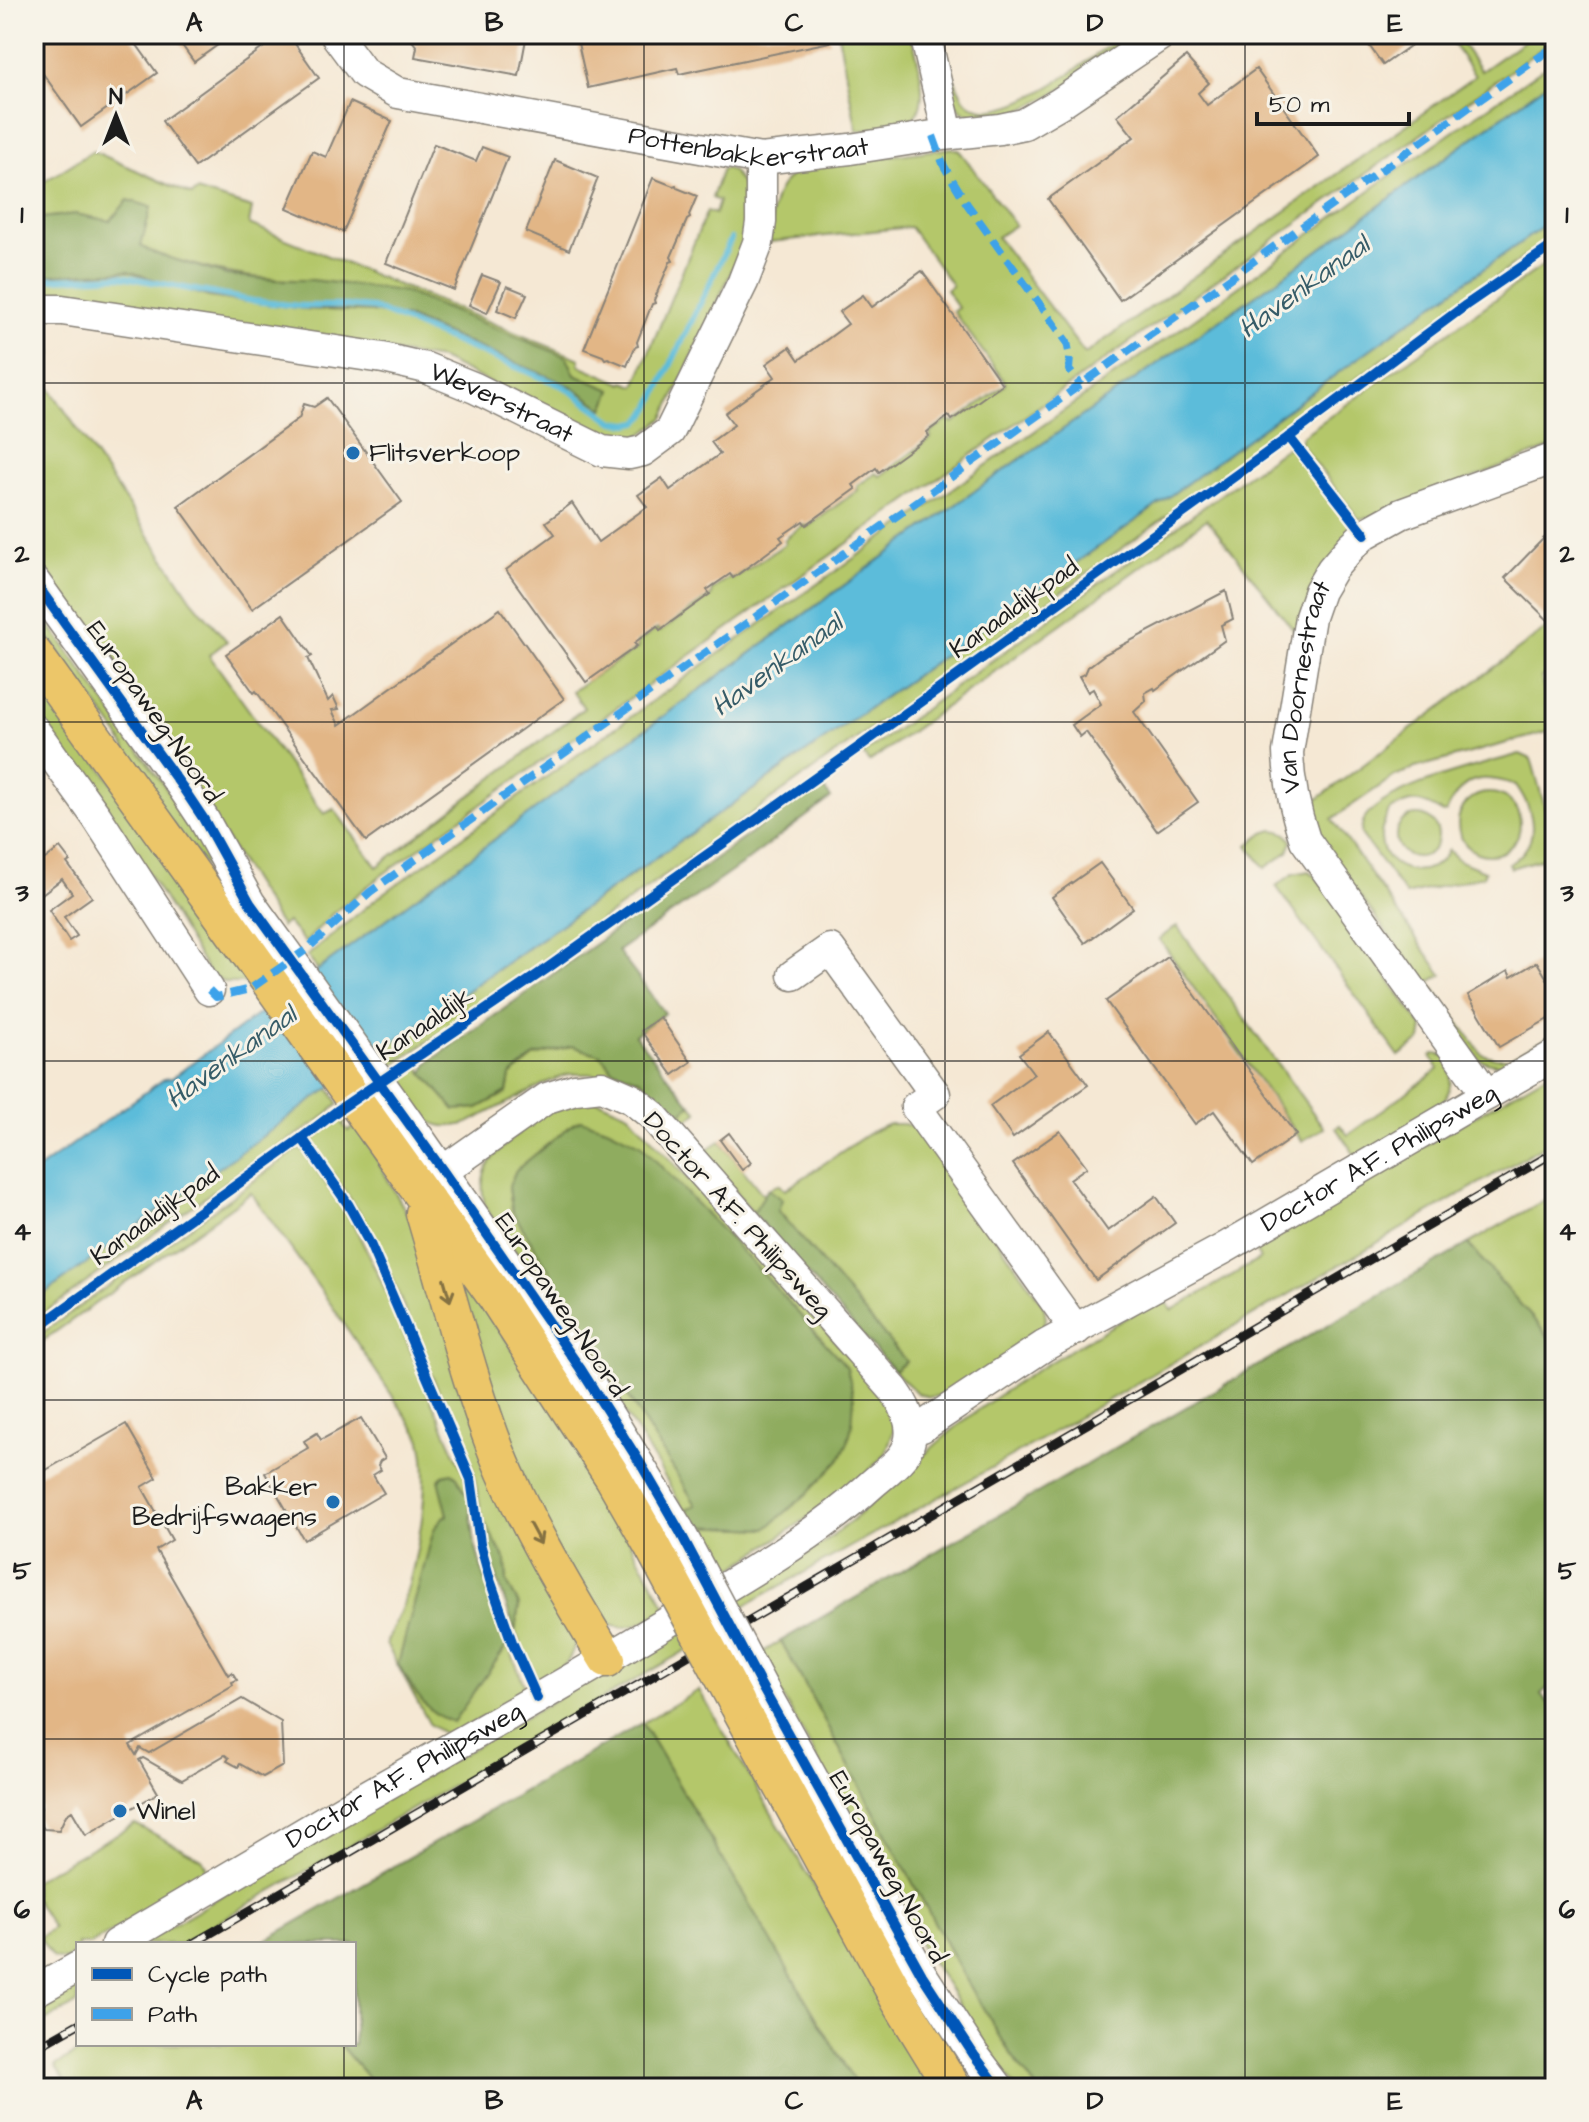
<svg xmlns="http://www.w3.org/2000/svg" width="1589" height="2122" viewBox="0 0 1589 2122" font-family="'Architects Daughter',sans-serif">
<rect width="100%" height="100%" fill="#f7f3e8"/>
<filter id="ink" filterUnits="userSpaceOnUse"><feTurbulence type="fractalNoise" baseFrequency=".0125" numOctaves="2"/><feDisplacementMap in="SourceGraphic" scale="16" xChannelSelector="R" yChannelSelector="G"/><feConvolveMatrix kernelMatrix="1 2 1 2 8 2 1 2 1" color-interpolation-filters="sRGB"/></filter>
<filter id="wash" filterUnits="userSpaceOnUse"><feTurbulence type="fractalNoise" baseFrequency=".006" numOctaves="4" result="noise"/><feDisplacementMap in="SourceGraphic" scale="32" xChannelSelector="R" yChannelSelector="G"/><feGaussianBlur stdDeviation="1.8" result="paint"/><feColorMatrix in="noise" values="0 0 0 0 0 0 0 0 0 0 0 0 0 0 0 0 0 1.4 0 .05"/><feComposite in="paint" operator="in"/></filter>
<g filter="url(#wash)">
<rect width="100%" height="100%" fill="#f5e8d4"/>
<g fill="#b4c76a" stroke="#687243" stroke-width="2">
<path d="M838 34H912C916 58 935 108 907 122 895 128 870 129 857 131Z"/>
<path d="M1124 34H1139C1103 60 966 176 947 82L955 80C958 88 961 96 967 102 1002 133 1095 55 1124 34Z"/>
<path d="M1446 34H1455L1481 71 1534 34H1555V39L382 875 332 914 305 943 287 922 281 927 185 774 34 560V324L46 322 45 342 52 354 35 366 192 600 227 641 209 655 324 814 334 809 377 867 584 708 572 691 638 648 637 643 657 629 660 632 712 595 711 591 730 577 733 579 785 544V539L803 525 807 527 858 490 857 486 876 473 880 476 931 438 930 433 948 420 953 423 1005 385V382L953 311 958 308 946 290 952 285 910 227 769 242C773 206 771 181 809 166L952 148 959 150 1015 225 997 237 1085 354 1475 76Z"/>
<path d="M1555 60V78L1279 279 983 485 556 794 318 970 307 956 376 899 742 637 1207 310 1374 187Z"/>
<path d="M93 151 192 195 197 191 252 208 249 224 580 359 579 365 623 384 624 382 635 386 707 211 715 214 719 201 712 198 722 169 726 168 733 172 746 189 748 196 749 233 664 418 633 441H610L441 359 34 298V276L128 271 209 297 305 309 372 312 409 318 573 387 604 409 612 390 312 280C265 280 232 276 188 263 171 259 156 255 141 246L151 207 110 221 75 214 34 219V188Z"/>
<path d="M1555 218V235L998 638 581 935 384 1072 374 1056 1141 517 1365 353Z"/>
<path d="M1555 257V446L1372 517 1359 519 1300 443 1302 436Z"/>
<path d="M1285 448H1293L1352 525 1296 633 1207 519 869 762 863 754Z"/>
<path d="M34 603 173 798 259 934 148 793 119 736 54 644 34 625Z"/>
<path d="M1551 625 1555 629V673L1541 677 1548 711 1555 717V730L1415 768 1395 776 1332 819 1442 975 1429 982 1482 1054 1496 1058H1509L1555 1034V1042C1526 1059 1513 1074 1479 1059L1317 837C1311 820 1303 812 1319 798Z"/>
<path d="M34 674 151 837 247 983H226L210 975 125 835 34 709Z"/>
<path d="M1520 754 1531 759 1533 765 1555 844V855L1511 868 1509 864C1542 844 1535 812 1516 785 1479 773 1463 776 1446 812L1443 813C1420 799 1412 798 1389 811 1386 819 1381 827 1381 836 1380 873 1433 884 1448 850L1460 861 1485 871 1483 876 1406 895 1361 834C1361 831 1362 825 1363 822 1378 788 1486 764 1520 754Z"/>
<circle cx="1489" cy="824" r="31"/>
<circle cx="1417" cy="836" r="21"/>
<path d="M1273 830C1281 831 1288 833 1292 841L1288 852 1265 868 1248 845 1264 833Z"/>
<path d="M1309 871 1316 876 1423 1028 1421 1040 1399 1056 1276 886 1293 874Z"/>
<path d="M1177 926 1324 1128 1302 1141 1159 939Z"/>
<path d="M572 1046 601 1055 612 1069 640 1079 680 1113 691 1105 698 1112 684 1122 673 1118 593 1074H569L550 1081 468 1123C432 1134 422 1117 401 1092L404 1089 394 1073 415 1058 423 1073 455 1110 477 1108 507 1093 510 1076 535 1056Z"/>
<path d="M1434 1054 1447 1056C1454 1074 1452 1093 1439 1108L1357 1158 1336 1128 1340 1125 1348 1135 1439 1069 1431 1056Z"/>
<path d="M1555 1069V1139L1009 1458 739 1609 733 1598C774 1575 815 1552 851 1521 891 1487 928 1448 970 1416 1030 1370 1098 1334 1163 1297L1172 1310 1260 1259 1253 1246Z"/>
<path d="M329 1088 339 1104 319 1121 247 1167 34 1320V1301Z"/>
<path d="M597 1100 629 1114 835 1341 889 1403 895 1415 894 1429 885 1455 849 1490 721 1576 695 1526 766 1529 581 1120 574 1123 516 1170 509 1186 512 1211 697 1505 684 1510C624 1405 554 1308 486 1209 474 1168 494 1155 523 1129 530 1123 538 1112 547 1108 557 1104 585 1102 597 1100Z"/>
<path d="M341 1116 346 1121 343 1124 348 1131 357 1124 414 1226 576 1631C575 1662 563 1668 539 1685L515 1632 519 1605 507 1583 506 1561 483 1520 471 1461 431 1374 392 1279 362 1216 315 1149 313 1140Z"/>
<path d="M889 1124H903L918 1127 1044 1306 1046 1319 1040 1335 949 1395 929 1397 917 1393 894 1371 906 1362 778 1210 782 1199 768 1189 779 1184 785 1190 871 1132Z"/>
<path d="M720 1141 764 1196 753 1213 705 1154 707 1150Z"/>
<path d="M298 1149 304 1151 353 1223 389 1297 429 1395 466 1478 469 1498 457 1477 452 1473 443 1475 448 1515 412 1616 398 1665 452 1722 508 1644 527 1692 455 1733 445 1734 430 1725 386 1644C391 1631 398 1618 403 1604 417 1561 433 1480 420 1437L332 1306 251 1193 34 1347V1339Z"/>
<path d="M1555 1194V1344L1468 1244Z"/>
<path d="M444 1247 574 1440 667 1609C642 1623 628 1635 600 1621L538 1521Z"/>
<path d="M679 1627 690 1648 180 1944H140Z"/>
<path d="M781 1641 961 1971 1009 2051 1036 2088H1015L921 1946 781 1694 762 1653Z"/>
<path d="M699 1690 933 2088H858L642 1723Z"/>
<path d="M135 1824 202 1859 206 1866V1877L91 1944H78V1952L65 1960 53 1958 39 1937 53 1928 34 1898V1880Z"/>
<path d="M78 1980V2003L34 2027V2006Z"/>
<path d="M92 2044H339L377 2088H71L55 2066Z"/>
</g>
<g fill="#8fac5e" stroke="#56643d" stroke-width="2">
<path d="M128 200 151 207 141 246 153 253 227 275 276 280H312L402 291 567 357 575 375 612 390 604 409 573 387 409 318 372 312 305 309 209 297 128 271 34 276V219L75 214 110 221Z"/>
<path d="M820 784 831 798 741 865 618 951 665 1013 635 1035 691 1105 680 1114 671 1110 640 1079 612 1069 601 1055 572 1046 535 1056 510 1076 507 1092 478 1108 455 1110 423 1073 428 1063Z"/>
<path d="M581 1120 607 1128 640 1144 764 1275 847 1367 854 1399 852 1425 848 1442 839 1461 809 1492 766 1529 695 1526 684 1510 696 1505 512 1211 509 1186 516 1170 574 1123Z"/>
<path d="M768 1189 782 1199 778 1211 906 1361 894 1371 753 1213Z"/>
<path d="M1468 1244 1555 1344V1639C1552 1647 1549 1656 1550 1664 1551 1671 1555 1674 1555 1682L1541 1694 1555 1711V2088H1036L1009 2051 961 1971 781 1641Z"/>
<path d="M452 1473 457 1477 469 1498 475 1544 485 1580 508 1644 453 1722C424 1714 413 1688 398 1664L434 1529 443 1517 448 1515 439 1480 443 1475Z"/>
<path d="M483 1520 506 1561 507 1583 519 1605 515 1632 486 1545Z"/>
<path d="M642 1723 858 2088H377L339 2044H354V1944H259Z"/>
</g>
<path fill="#5cbcda" stroke="#3c6c7b" stroke-width="2" d="M1555 78V218L1365 353 1141 517 374 1056 34 1301V1172L164 1079 172 1078 556 794 983 485 1279 279Z"/>
<g fill="none" stroke-linecap="round" stroke-linejoin="round">
<path stroke="#5cbcda" stroke-width="6" d="M34 280 121 276 253 301 300 306H347L373 308 565 387 614 422 629 424 638 422 645 416 650 408 731 239"/>
</g>
<g id="blocks">
<g fill="#e2b686">
<path d="M34 34H129L157 73 81 127 34 61Z"/>
<path d="M174 34H233L194 62Z"/>
<path d="M282 34H288L319 78 195 167 162 121Z"/>
<path d="M407 34H527L519 76 415 57 417 47Z"/>
<path d="M576 34H828L830 42 679 74 677 68 588 88Z"/>
<path d="M1361 34H1427L1383 65Z"/>
<path d="M1186 57 1209 83 1198 93 1207 105 1256 69 1319 157 1120 300 1048 199 1134 137 1117 116Z"/>
<path d="M350 102 392 121 343 232 287 208 312 151 326 157Z"/>
<path d="M434 144 476 161 482 147 508 157 454 290 386 263Z"/>
<path d="M555 160 598 178 569 250 526 232Z"/>
<path d="M653 178 673 186 676 185 677 188 697 196 689 215 690 218 687 220 671 257 673 261 670 262 654 300 655 303 652 304 637 342 638 346 635 347 627 366 608 358 605 359 603 356 584 349Z"/>
<path d="M922 271 1002 384 952 420 949 416 927 432 929 436 879 472 876 468 853 485 856 489 806 525 803 521 780 537 783 541 733 578 730 574 707 590 710 594 660 630 657 626 634 643 637 646 586 682 506 570 555 534 546 522 572 503 598 542 647 507 638 495 662 478 670 490 720 454 711 442 734 425 725 413 775 377 766 364 790 347 799 360 848 324 839 312 863 295 872 307Z"/>
<path d="M482 275 501 282 487 313 469 305Z"/>
<path d="M507 286 527 294 516 318 497 310Z"/>
<path d="M327 398 402 502 252 609 178 506 299 418 304 404 314 407Z"/>
<path d="M1544 538 1555 549V627L1505 578Z"/>
<path d="M1226 591 1233 619 1221 625 1225 640 1155 690 1154 688 1145 693 1146 701 1134 712 1198 802 1157 831 1086 732 1080 737 1072 725 1101 704 1093 689 1088 692 1079 676 1085 674 1088 667 1105 654Z"/>
<path d="M500 609 564 699 366 841 256 691 254 693 226 654 283 614 312 656 308 658 328 701 333 696 339 709 332 710 339 725Z"/>
<path d="M60 848 70 861 67 863 92 897 64 917 77 936 69 941 49 910 72 893 62 879 39 896 34 889V867Z"/>
<path d="M1100 863 1133 908 1085 943 1052 897Z"/>
<path d="M1168 957 1296 1135 1253 1165 1214 1111 1195 1124 1106 1001Z"/>
<path d="M1537 962 1555 992V1015L1499 1047 1468 995 1508 971 1511 977Z"/>
<path d="M660 1017 691 1062 673 1075 641 1031Z"/>
<path d="M1049 1032 1088 1085 1013 1138 990 1106 1034 1074 1019 1054Z"/>
<path d="M1060 1131 1087 1167 1070 1179 1108 1231 1156 1196 1175 1223 1096 1280 1013 1164Z"/>
<path d="M729 1133 751 1163 742 1170 720 1140Z"/>
<path d="M361 1418 385 1458 380 1461 378 1465 381 1470 373 1475 384 1493 304 1540 265 1473 308 1448 304 1441 317 1433 321 1440Z"/>
<path d="M126 1424 157 1478 142 1487 172 1540 156 1550 228 1675 232 1672 237 1680 232 1682 233 1685 130 1745 136 1755 140 1748 149 1753 242 1699 281 1722 283 1766 263 1777 240 1764 238 1767 227 1761 229 1758 225 1755 182 1780 143 1758 139 1760 158 1793 86 1835 72 1811 66 1815 59 1830 44 1829 36 1817 41 1808 36 1799 34 1800V1477Z"/>
</g>
</g>
</g>
<g filter="url(#ink)">
<use href="#blocks" fill-opacity="0" stroke="#888278" stroke-width="2"/>
<g fill="none" stroke-linecap="round" stroke-linejoin="round">
<g stroke="#888278" stroke-width="33">
<g id="minor">
<path id="s1" d="M335 34 364 73 398 93 761 159 850 149 933 136 1000 129 1024 124 1060 103 1162 34"/>
<path d="M925 34 948 134"/>
<path id="s2" d="M34 310H62L383 358 426 368 475 388 602 451 629 454 643 451 670 431 743 282 758 243 761 222V159"/>
<path d="M34 581 183 788 203 818 250 903 391 1098 580 1368 679 1530"/>
<path d="M34 730 96 816 209 990"/>
<path d="M793 975 830 949 935 1094 916 1107 1076 1330"/>
<path id="s3" d="M1487 1095 1305 840C1295 811 1289 784 1288 752L1310 617 1319 591 1332 569 1351 547 1365 534 1401 514 1555 458"/>
<path id="s4" d="M911 1430 922 1427 1044 1346 1223 1249 1555 1055"/>
<path d="M762 1687 922 1975 974 2055 999 2088"/>
<path id="s5" d="M116 1944C198 1896 279 1847 361 1799 468 1738 576 1678 681 1614 747 1574 813 1538 871 1485 881 1476 894 1467 902 1457 919 1436 908 1409 894 1390L652 1115 632 1099 602 1086 575 1089 547 1098 443 1171"/>
<path d="M34 1992 78 1967"/>
</g>
</g>
<g stroke="#888278" stroke-width="39">
<g id="major">
<path d="M34 654 496 1297 613 1477 652 1545"/>
<path d="M424 1213C448 1293 467 1375 497 1453 526 1525 567 1593 607 1659"/>
<path d="M737 1703 899 2000 953 2088"/>
</g>
</g>
<use href="#minor" stroke="#fff" stroke-width="30"/>
<use href="#major" stroke="#ecc669" stroke-width="36"/>
<g stroke="#1c1c1c" stroke-width="9">
<g id="rail">
<path d="M192 1944 1555 1152"/>
<path d="M34 2049 78 2024"/>
</g>
</g>
<use href="#rail" stroke="#f7f3e8" stroke-width="6" stroke-dasharray="18" stroke-linecap="butt"/>
<g stroke="#888278" stroke-width="33" stroke-linecap="butt">
<path id="minor-bridge" d="M679 1530 762 1687"/>
</g>
<g stroke="#888278" stroke-width="39" stroke-linecap="butt">
<path id="major-bridge" d="M652 1545 737 1703"/>
</g>
<use href="#minor-bridge" stroke="#fff" stroke-width="30"/>
<use href="#major-bridge" stroke="#ecc669" stroke-width="36"/>
<g stroke="#3da2ea" stroke-width="8" stroke-dasharray="16 8" stroke-linecap="butt">
<path d="M933 136 944 166 967 204 1067 342 1070 357 1069 370 1081 385"/>
<path d="M209 990 216 997 250 989 307 949 370 892 1555 46"/>
</g>
<g stroke="#f7f3e8" stroke-width="15">
<g id="cycleway">
<path d="M1289 437 1365 534"/>
<path d="M34 581 183 788 203 818 250 903 443 1171 580 1368 642 1466 679 1530 762 1687 922 1975 974 2055 999 2088"/>
<path d="M302 1138 348 1204 370 1244 471 1479 480 1543 490 1580 512 1642 537 1698"/>
<path d="M34 1330 302 1138 337 1111 549 967 856 749 1289 437 1466 305 1555 244"/>
</g>
</g>
<use href="#cycleway" stroke="#0057b8" stroke-width="10"/>
</g>
<defs><path id="oneway-shaft" d="M-6 0H5M1.5-3L5.5 0L1.5 3" fill="none" stroke-width="1.6" stroke-linecap="round" stroke-linejoin="round" transform="scale(2)"/></defs>
<g stroke="#847142">
<use href="#oneway-shaft" transform="translate(447 1290) rotate(74)"/>
<use href="#oneway-shaft" transform="translate(535 1534) rotate(62)"/>
</g>
</g>
<path fill="none" stroke="#1c1c1c" stroke-width="2" stroke-opacity="0.55" d="M344 34V1944M644 34V2088M945 34V2088M1245 34V2088M34 383H1555M34 722H1555M34 1061H1555M34 1400H1555M34 1739H1555M344 2044V2088"/>
<g fill="#1f6fb2" stroke="#f7f3e8" stroke-width="3">
<circle cx="353" cy="453" r="8"/>
<circle cx="333" cy="1502" r="8"/>
<circle cx="120" cy="1811" r="8"/>
</g>
<g text-anchor="middle" dominant-baseline="central" stroke-width="6" stroke-linejoin="round" paint-order="stroke">
<g font-size="26" fill="#1c1c1c" stroke="#f7f3e8">
<text stroke="none"><textPath href="#s1" startOffset="444">Pottenbakkerstraat</textPath></text>
<text stroke="none"><textPath href="#s2" startOffset="480">Weverstraat</textPath></text>
<text transform="translate(1014 608) rotate(-36)">Kanaaldijkpad</text>
<text stroke="none"><textPath href="#s3" startOffset="470">Van Doornestraat</textPath></text>
<text transform="translate(154 712) rotate(55)">Europaweg-Noord</text>
<text transform="translate(425 1024) rotate(-34)">Kanaaldijk</text>
<text stroke="none"><textPath href="#s4" startOffset="542">Doctor A.F. Philipsweg</textPath></text>
<text transform="translate(155 1215) rotate(-36)">Kanaaldijkpad</text>
<text transform="translate(738 1215) rotate(48)">Doctor A.F. Philipsweg</text>
<text transform="translate(561 1305) rotate(56)">Europaweg-Noord</text>
<text stroke="none"><textPath href="#s5" startOffset="334">Doctor A.F. Philipsweg</textPath></text>
<text transform="translate(888 1867) rotate(61)">Europaweg-Noord</text>
</g>
<g font-size="26" fill="#1c1c1c" stroke="#f7f3e8" text-anchor="start">
<text x="369" y="453">Flitsverkoop</text>
<text x="317" y="1487" text-anchor="end">Bakker<tspan x="317" dy="30">Bedrijfswagens</tspan></text>
<text x="136" y="1811">Winel</text>
</g>
<g font-size="28" font-style="italic" fill="#365c68" stroke="#f7f3e8">
<text transform="translate(1304 287) rotate(-36)">Havenkanaal</text>
<text transform="translate(777 665) rotate(-36)">Havenkanaal</text>
<text transform="translate(231 1057) rotate(-36)">Havenkanaal</text>
</g>
</g>
<rect width="1589" height="2122" fill="none" stroke="#f7f3e8" stroke-width="88"/>
<rect x="76" y="1942" width="280" height="104" fill="#f7f3e8" stroke="#9f9d96" stroke-width="2"/>
<rect x="92" y="1968" width="40" height="12" fill="#0057b8" stroke="#9f9d96" stroke-width="2"/>
<text x="148" y="1982" font-size="24" fill="#1c1c1c">Cycle path</text>
<rect x="92" y="2008" width="40" height="12" fill="#3da2ea" stroke="#9f9d96" stroke-width="2"/>
<text x="148" y="2022" font-size="24" fill="#1c1c1c">Path</text>
<g transform="translate(116 116)" stroke="#f7f3e8" stroke-width="6" paint-order="stroke">
<path d="M0-6L14 30L0 20L-14 30Z" fill="#1c1c1c"/>
<text y="-12" font-size="22" font-weight="bold" text-anchor="middle" fill="#1c1c1c">N</text>
</g>
<path d="M1257 112v12h152v-12" fill="none" stroke="#1c1c1c" stroke-width="4"/>
<text x="1269" y="112" font-size="24" fill="#1c1c1c" stroke="#f7f3e8" stroke-width="6" paint-order="stroke">50 m</text>
<rect x="44" y="44" width="1501" height="2034" fill="none" stroke="#1c1c1c" stroke-width="3"/>
<g font-size="26" text-anchor="middle" font-weight="bold" fill="#1c1c1c">
<text x="194" y="31">A</text>
<text x="494" y="31">B</text>
<text x="794" y="31">C</text>
<text x="1095" y="31">D</text>
<text x="1395" y="31">E</text>
<text x="22" y="223">1</text>
<text x="1567" y="223">1</text>
<text x="22" y="562">2</text>
<text x="1567" y="562">2</text>
<text x="22" y="901">3</text>
<text x="1567" y="901">3</text>
<text x="22" y="1240">4</text>
<text x="1567" y="1240">4</text>
<text x="22" y="1579">5</text>
<text x="1567" y="1579">5</text>
<text x="22" y="1918">6</text>
<text x="1567" y="1918">6</text>
<text x="194" y="2109">A</text>
<text x="494" y="2109">B</text>
<text x="794" y="2109">C</text>
<text x="1095" y="2109">D</text>
<text x="1395" y="2109">E</text>
</g>
</svg>
